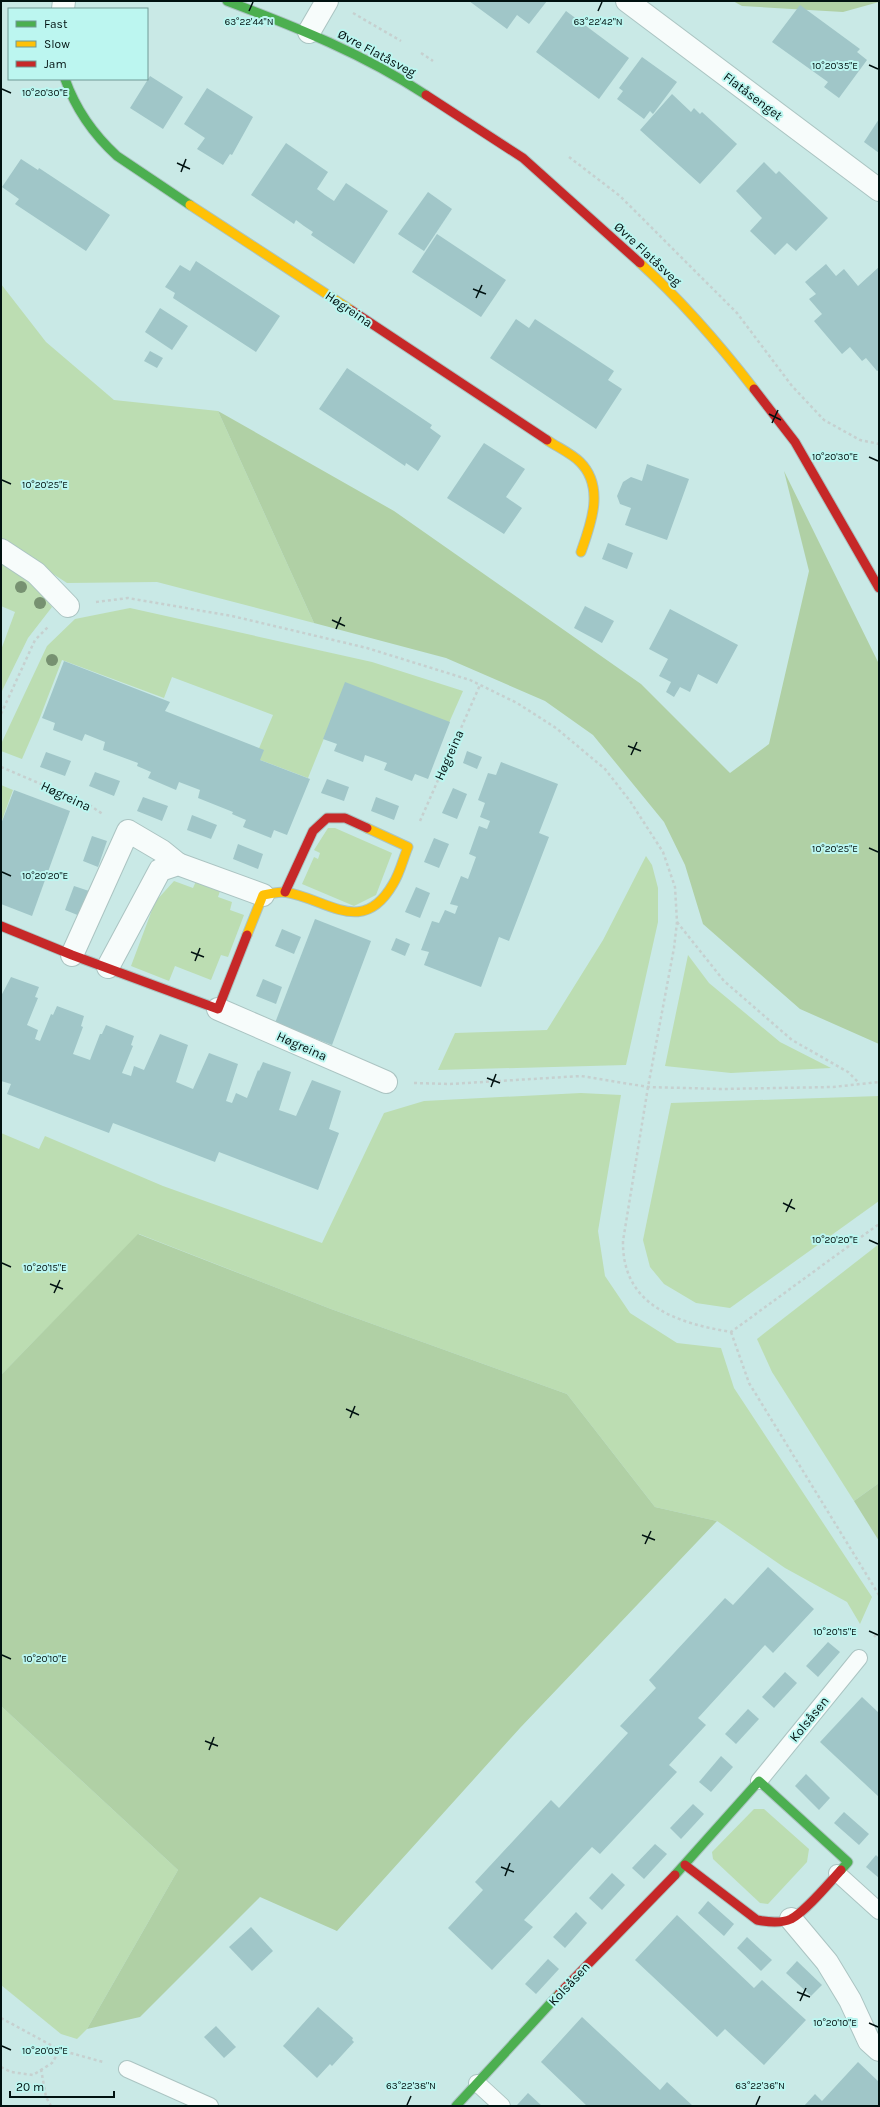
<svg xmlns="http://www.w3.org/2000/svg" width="880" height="2107" viewBox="0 0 880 2107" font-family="Karla,sans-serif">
<rect width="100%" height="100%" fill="#c9e9e6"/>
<g fill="#bcddb2">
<path d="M1 284 46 342 114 400 218 411 314 623 157 582 67 583 1 540Z"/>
<path d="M1 561 30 581 52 607 28 638 1 693V650L15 612 1 606Z"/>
<path d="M130 608 372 662 463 691 448 725 346 684 308 778 255 758 273 715 172 677 164 698 62 660 39 720 22 759 1 751V744L47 646 75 619Z"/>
<path d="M1 785 13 790 1 823Z"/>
<path d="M328 828H335L392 853 376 895 354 906 302 884 314 857 318 859 320 853 314 850Z"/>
<path d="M646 856 652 865 658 888V922L626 1065 438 1070 455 1033 547 1030 603 940Z"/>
<path d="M197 879 221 888 218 897 232 902 230 910 244 915 228 957 221 955 211 980 175 966 169 981 131 966 155 902 174 881 193 888Z"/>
<path d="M688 955 709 983 780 1042 831 1068 731 1073 665 1066Z"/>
<path d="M581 1093 621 1095 598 1231 605 1276 630 1313 677 1343 721 1348 734 1388 872 1597 860 1624 847 1602 785 1568 717 1521 655 1507 567 1394 331 1309 139 1234 1 1375V1133L39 1149 45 1136 163 1186 322 1243 384 1113 424 1101Z"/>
<path d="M879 1096V1201L730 1308 696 1303 664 1284 650 1267 643 1240 671 1103Z"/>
<path d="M879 1244V1483L854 1501 772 1372 757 1339Z"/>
<path d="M1 1706 178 1870 87 2029 77 2039 61 2034 1 1985Z"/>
<path d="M754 1809H764L809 1849 807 1862 768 1904 760 1903 713 1859 712 1852Z"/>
</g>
<g fill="#b0d0a5">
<path d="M733 1H879V2L843 12 742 6Z"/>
<path d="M218 411 394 511 641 684 730 773 769 744 809 571 784 471 879 664V1044L800 1009 703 924 685 865 664 822 593 735 545 701 446 658 314 623Z"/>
<path d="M138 1234 331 1309 567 1394 655 1507 717 1521 520 1728 337 1931 260 1897 140 2017 87 2029 178 1870 1 1706V1375Z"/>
<path d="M879 1483V1541L854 1501Z"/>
</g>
<g fill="#a0c6c8">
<path d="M469 1H547L529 24 517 15 507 29Z"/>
<path d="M800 5 860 49 857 52 867 60 839 98 824 87 828 82 772 42Z"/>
<path d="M566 11 629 58 599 99 536 52Z"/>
<path d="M642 57 677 82 653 114 650 111 644 119 617 99 623 91 619 88Z"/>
<path d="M150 76 183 97 163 129 130 108Z"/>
<path d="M207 88 253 117 232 155 230 154 223 165 197 149 205 138 184 124Z"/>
<path d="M672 94 691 112 694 108 700 114 702 112 737 144 700 184 640 130Z"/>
<path d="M879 119V153L864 142Z"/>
<path d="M286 143 328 172 317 189 325 195 334 201 346 183 388 211 354 264 311 235 313 232 304 226 296 220 294 224 251 195Z"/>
<path d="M21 159 38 170 39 168 110 215 86 251 15 204 19 199 2 187Z"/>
<path d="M764 162 776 174 779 171 828 218 796 251 787 243 775 255 750 231 762 218 736 191Z"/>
<path d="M428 192 452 209 424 251 398 234Z"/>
<path d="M437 234 506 280 481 317 412 272Z"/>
<path d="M196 261 280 316 256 352 173 298 175 293 165 287 180 265 190 271Z"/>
<path d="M826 264 836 276 844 269 858 286 879 267V370L877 371 866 358 862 361 850 347 842 354 814 321 822 314 809 299 816 294 805 282Z"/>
<path d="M160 308 188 326 172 350 145 332Z"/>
<path d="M516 319 529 328 535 319 614 371 608 380 622 389 596 429 490 358Z"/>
<path d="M150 351 163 358 157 368 144 361Z"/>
<path d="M347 368 432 425 430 428 441 436 418 471 406 463 405 466 319 409Z"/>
<path d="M484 443 525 469 506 497 522 508 504 534 447 498Z"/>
<path d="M647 464 689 479 667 540 625 525 631 508 620 504 617 496 623 482 631 477 642 481Z"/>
<path d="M608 543 633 553 627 569 602 559Z"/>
<path d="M585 606 614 621 602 643 574 628Z"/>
<path d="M670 609 738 645 717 684 698 674 690 692 680 687 674 697 666 692 671 682 659 676 668 659 649 649Z"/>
<path d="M64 661 170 702 165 711 264 750 260 760 310 779 287 835 274 830 271 838 243 827 246 820 232 814 233 812 198 798 200 790 179 782 176 790 148 778 151 772 137 766 138 763 103 750 105 742 85 734 82 741 53 730 55 723 42 718Z"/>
<path d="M345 682 450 722 428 779 415 774 412 781 384 770 387 763 365 755 363 762 334 751 337 744 323 739Z"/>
<path d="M467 751 482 757 477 769 463 763Z"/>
<path d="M46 752 71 761 65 776 40 767Z"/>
<path d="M501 762 558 784 539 833 549 837 509 941 499 937 481 987 424 965 429 952 421 950 432 921 439 923 445 910 455 914 458 906 450 904 461 876 468 879 476 857 469 854 479 826 487 829 490 821 480 817 485 803 478 800 488 773 496 775Z"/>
<path d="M95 772 120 781 114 796 89 786Z"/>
<path d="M327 779 349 787 344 801 321 793Z"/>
<path d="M453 788 467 794 457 819 442 813Z"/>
<path d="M14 790 70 811 32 916 1 904V824Z"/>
<path d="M143 797 168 806 162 821 137 811Z"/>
<path d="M376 797 399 806 394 820 371 811Z"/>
<path d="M192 815 217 825 211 839 187 830Z"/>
<path d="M92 836 107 841 98 867 83 861Z"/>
<path d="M434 838 449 844 439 868 424 862Z"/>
<path d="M238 844 263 854 258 869 233 859Z"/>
<path d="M74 886 89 891 80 916 65 910Z"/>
<path d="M416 887 430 893 420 918 405 912Z"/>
<path d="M315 919 371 941 332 1045 275 1023Z"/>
<path d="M282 929 301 937 294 954 275 946Z"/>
<path d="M396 938 410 944 405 956 391 950Z"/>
<path d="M11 977 39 987 35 997 38 998 27 1025 38 1030 35 1039 40 1041 51 1014 53 1015 57 1006 84 1016 81 1026 83 1027 73 1054 90 1060 100 1034H102L106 1025 134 1036 131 1045 133 1046 122 1073 131 1076 134 1066 144 1070 160 1034 188 1045 176 1082 193 1089 209 1053 238 1064 226 1101 232 1103 236 1093 247 1098 258 1070 259 1071 263 1062 291 1072 279 1110 296 1116 312 1080 341 1091 329 1129 339 1133 318 1190 219 1152 215 1162 113 1123 109 1133 7 1094 11 1084 1 1081V996Z"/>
<path d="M263 979 282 987 276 1004 256 996Z"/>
<path d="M768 1567 814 1609 773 1653 765 1645 698 1718 706 1725 669 1765 677 1772 600 1854 592 1847 524 1920 533 1927 492 1970 448 1928 483 1890 475 1882 551 1800 559 1808 628 1733 620 1726 656 1688 649 1680 725 1598 733 1605Z"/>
<path d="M828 1642 840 1652 818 1677 806 1666Z"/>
<path d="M785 1672 797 1683 774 1708 762 1697Z"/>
<path d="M862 1697 879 1713V1797L820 1742Z"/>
<path d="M748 1709 759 1719 736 1744 725 1734Z"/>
<path d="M721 1756 733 1767 711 1792 699 1782Z"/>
<path d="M806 1774 830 1798 819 1810 795 1786Z"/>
<path d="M693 1804 704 1814 681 1839 670 1828Z"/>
<path d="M844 1812 869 1834 859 1845 834 1823Z"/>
<path d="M655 1844 667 1854 644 1879 632 1868Z"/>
<path d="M876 1855 879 1858V1878L866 1867Z"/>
<path d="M612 1873 625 1885 602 1910 589 1898Z"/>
<path d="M708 1901 734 1924 724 1936 698 1913Z"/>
<path d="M576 1912 587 1923 565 1948 553 1937Z"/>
<path d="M677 1915 754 1988 762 1980 806 2020 764 2065 725 2029 717 2037 635 1960Z"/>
<path d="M251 1927 273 1951 252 1971 229 1947Z"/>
<path d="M747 1937 772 1960 761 1971 737 1948Z"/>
<path d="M548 1959 559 1969 536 1994 525 1984Z"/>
<path d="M797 1961 822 1985 811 1996 786 1973Z"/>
<path d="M318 2007 353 2038 352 2040 354 2042 332 2066 330 2064 317 2078 283 2046Z"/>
<path d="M582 2017 660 2090 667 2082 693 2106H587L541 2062Z"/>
<path d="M216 2026 236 2047 224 2058 204 2037Z"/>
<path d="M858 2062 879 2082V2106H804L815 2094 822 2101Z"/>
<path d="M528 2093 542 2106 517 2105Z"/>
</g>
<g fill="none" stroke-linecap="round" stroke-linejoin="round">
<g stroke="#abc4c2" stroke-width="18">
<g id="lane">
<path d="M759 1781 859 1658"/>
<path d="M837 1873 879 1911"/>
<path d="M127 2069 210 2106"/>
<path d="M477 2083 502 2106"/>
</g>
</g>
<g stroke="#abc4c2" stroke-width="24">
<g id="street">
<path d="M627 1 879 190"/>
<path d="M63 9 64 1"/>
<path d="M309 32 327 1"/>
<path d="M1 550 36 573 68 606"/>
<path d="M72 955 128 831 162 851 178 864"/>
<path d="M108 967 160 870 178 864 263 895"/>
<path d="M218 1009 386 1082"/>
<path d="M791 1919 827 1962 850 2000 869 2041 879 2050"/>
</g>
</g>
<g stroke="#abc4c2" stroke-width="11">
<g id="fast">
<path d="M227 1C296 27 364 54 426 95"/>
<path d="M65 79C76 110 93 134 117 156L190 205"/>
<path d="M675 1875 759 1781 848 1862 841 1870"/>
<path d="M456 2106 559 1994"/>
</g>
</g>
<g stroke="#abc4c2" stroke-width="11">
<g id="slow">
<path d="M190 205 351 310"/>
<path d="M640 263C682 301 720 345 754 389"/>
<path d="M547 440C557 447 571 453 580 462 605 487 591 524 581 552"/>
<path d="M247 935 263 895C270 894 277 892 284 892 327 898 362 938 393 884 400 873 403 859 408 847L367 828"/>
</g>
</g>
<g stroke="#abc4c2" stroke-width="11">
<g id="jam">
<path d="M426 95 523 158 640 263"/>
<path d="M351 310 547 440"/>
<path d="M754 389 795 442 879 588"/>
<path d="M285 892 313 831 327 818H345L367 828"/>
<path d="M1 926 72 955 218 1009 247 935"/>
<path d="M685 1865 757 1920C767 1922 782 1923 791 1919 806 1911 829 1883 841 1870"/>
<path d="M559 1994 675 1875"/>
</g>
</g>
<g stroke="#c6d0cf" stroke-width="2.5" stroke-dasharray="3 3" stroke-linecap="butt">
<path d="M353 13 401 41"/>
<path d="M421 53 433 61"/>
<path d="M569 157 620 196 737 313 792 386 824 420 860 440 879 444"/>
<path d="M96 602 128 598 232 616 367 648 470 680 517 703 556 728 605 769 630 801 663 852 675 887 677 922 674 948 648 1087 623 1241C622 1306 677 1323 731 1332L879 1224"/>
<path d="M1 714 35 640 48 627"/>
<path d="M1 767 88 804 104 815"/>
<path d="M420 821 480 685"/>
<path d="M677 922 724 981 792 1040 848 1072 859 1083"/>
<path d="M414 1083 450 1084 581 1076 648 1087 721 1089 833 1087 879 1082"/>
<path d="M731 1332 749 1383 879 1595"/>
<path d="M874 1637 879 1631"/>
<path d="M1 2018 60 2050 103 2062"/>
<path d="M1 2067 11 2072 33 2075 52 2063 60 2050"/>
<path d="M41 2069 46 2097 51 2106"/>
</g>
<use href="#lane" stroke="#f7fcfb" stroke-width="16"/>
<use href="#street" stroke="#f7fcfb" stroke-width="22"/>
<use href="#fast" stroke="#4caf50" stroke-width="9"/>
<use href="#slow" stroke="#ffc107" stroke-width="9"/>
<use href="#jam" stroke="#c62828" stroke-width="9"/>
</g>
<g fill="#779171">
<circle cx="21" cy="587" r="6"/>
<circle cx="40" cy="603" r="6"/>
<circle cx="52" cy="660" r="6"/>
</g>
<path fill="none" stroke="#001110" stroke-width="1.5" d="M249 11 253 2M598 11 602 2M869 65 878 69M2 89 11 93M177 163 190 169M181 172 186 159M473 289 486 294M476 298 482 285M769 414 781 420M772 423 778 410M869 457 878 461M2 480 11 484M332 620 345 626M336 629 341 617M628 746 641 751M631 755 637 742M869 848 878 852M2 872 11 876M191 952 204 957M195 961 200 948M487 1078 500 1083M491 1087 496 1074M783 1203 795 1209M786 1212 792 1199M869 1240 878 1244M2 1263 11 1267M50 1284 63 1289M54 1293 60 1280M346 1409 359 1415M350 1418 355 1406M642 1535 655 1540M645 1544 651 1531M869 1631 878 1635M2 1655 11 1659M205 1741 218 1746M209 1750 214 1737M501 1867 514 1872M505 1876 510 1863M797 1992 810 1997M800 2001 806 1988M869 2023 878 2027M2 2046 11 2050M407 2105 411 2096M756 2105 760 2096"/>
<g text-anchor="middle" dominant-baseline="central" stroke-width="4" stroke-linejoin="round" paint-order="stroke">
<g font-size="13" fill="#001110" stroke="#bcf6f0">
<text transform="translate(377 53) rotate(28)">Øvre Flatåsveg</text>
<text transform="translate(753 96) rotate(37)">Flatåsenget</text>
<text transform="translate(648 254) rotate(43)">Øvre Flatåsveg</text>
<text transform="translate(349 309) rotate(34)">Høgreina</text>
<text transform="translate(449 755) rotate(-66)">Høgreina</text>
<text transform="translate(66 796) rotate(25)">Høgreina</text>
<text transform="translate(302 1046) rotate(24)">Høgreina</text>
<text transform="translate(809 1719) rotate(-51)">Kolsåsen</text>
<text transform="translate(569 1984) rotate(-47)">Kolsåsen</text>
</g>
</g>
<g font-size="10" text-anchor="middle" fill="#001110" stroke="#bcf6f0" stroke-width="4" stroke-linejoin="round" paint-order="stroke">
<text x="249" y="25">63°22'44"N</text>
<text x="598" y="25">63°22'42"N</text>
<text x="835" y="69">10°20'35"E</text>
<text x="45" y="96">10°20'30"E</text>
<text x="835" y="460">10°20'30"E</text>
<text x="45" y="488">10°20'25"E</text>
<text x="835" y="852">10°20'25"E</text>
<text x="45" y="879">10°20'20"E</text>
<text x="835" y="1243">10°20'20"E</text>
<text x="45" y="1271">10°20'15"E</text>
<text x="835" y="1635">10°20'15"E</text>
<text x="45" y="1662">10°20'10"E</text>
<text x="835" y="2026">10°20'10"E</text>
<text x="45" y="2054">10°20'05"E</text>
<text x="411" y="2089">63°22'38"N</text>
<text x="760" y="2089">63°22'36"N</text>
</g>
<rect width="880" height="2107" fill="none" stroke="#001110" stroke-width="4"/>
<rect x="8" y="8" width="140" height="72" fill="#bcf6f0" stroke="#719a96"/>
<rect x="16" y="21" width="20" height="6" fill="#4caf50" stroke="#719a96"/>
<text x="44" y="28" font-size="12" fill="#001110">Fast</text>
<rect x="16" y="41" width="20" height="6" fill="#ffc107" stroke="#719a96"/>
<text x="44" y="48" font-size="12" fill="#001110">Slow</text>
<rect x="16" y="61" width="20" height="6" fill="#c62828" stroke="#719a96"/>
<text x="44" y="68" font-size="12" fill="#001110">Jam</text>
<path d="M10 2091v6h104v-6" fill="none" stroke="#001110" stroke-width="2"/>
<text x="16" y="2091" font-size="12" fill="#001110" stroke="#bcf6f0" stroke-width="3" paint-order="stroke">20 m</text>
</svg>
